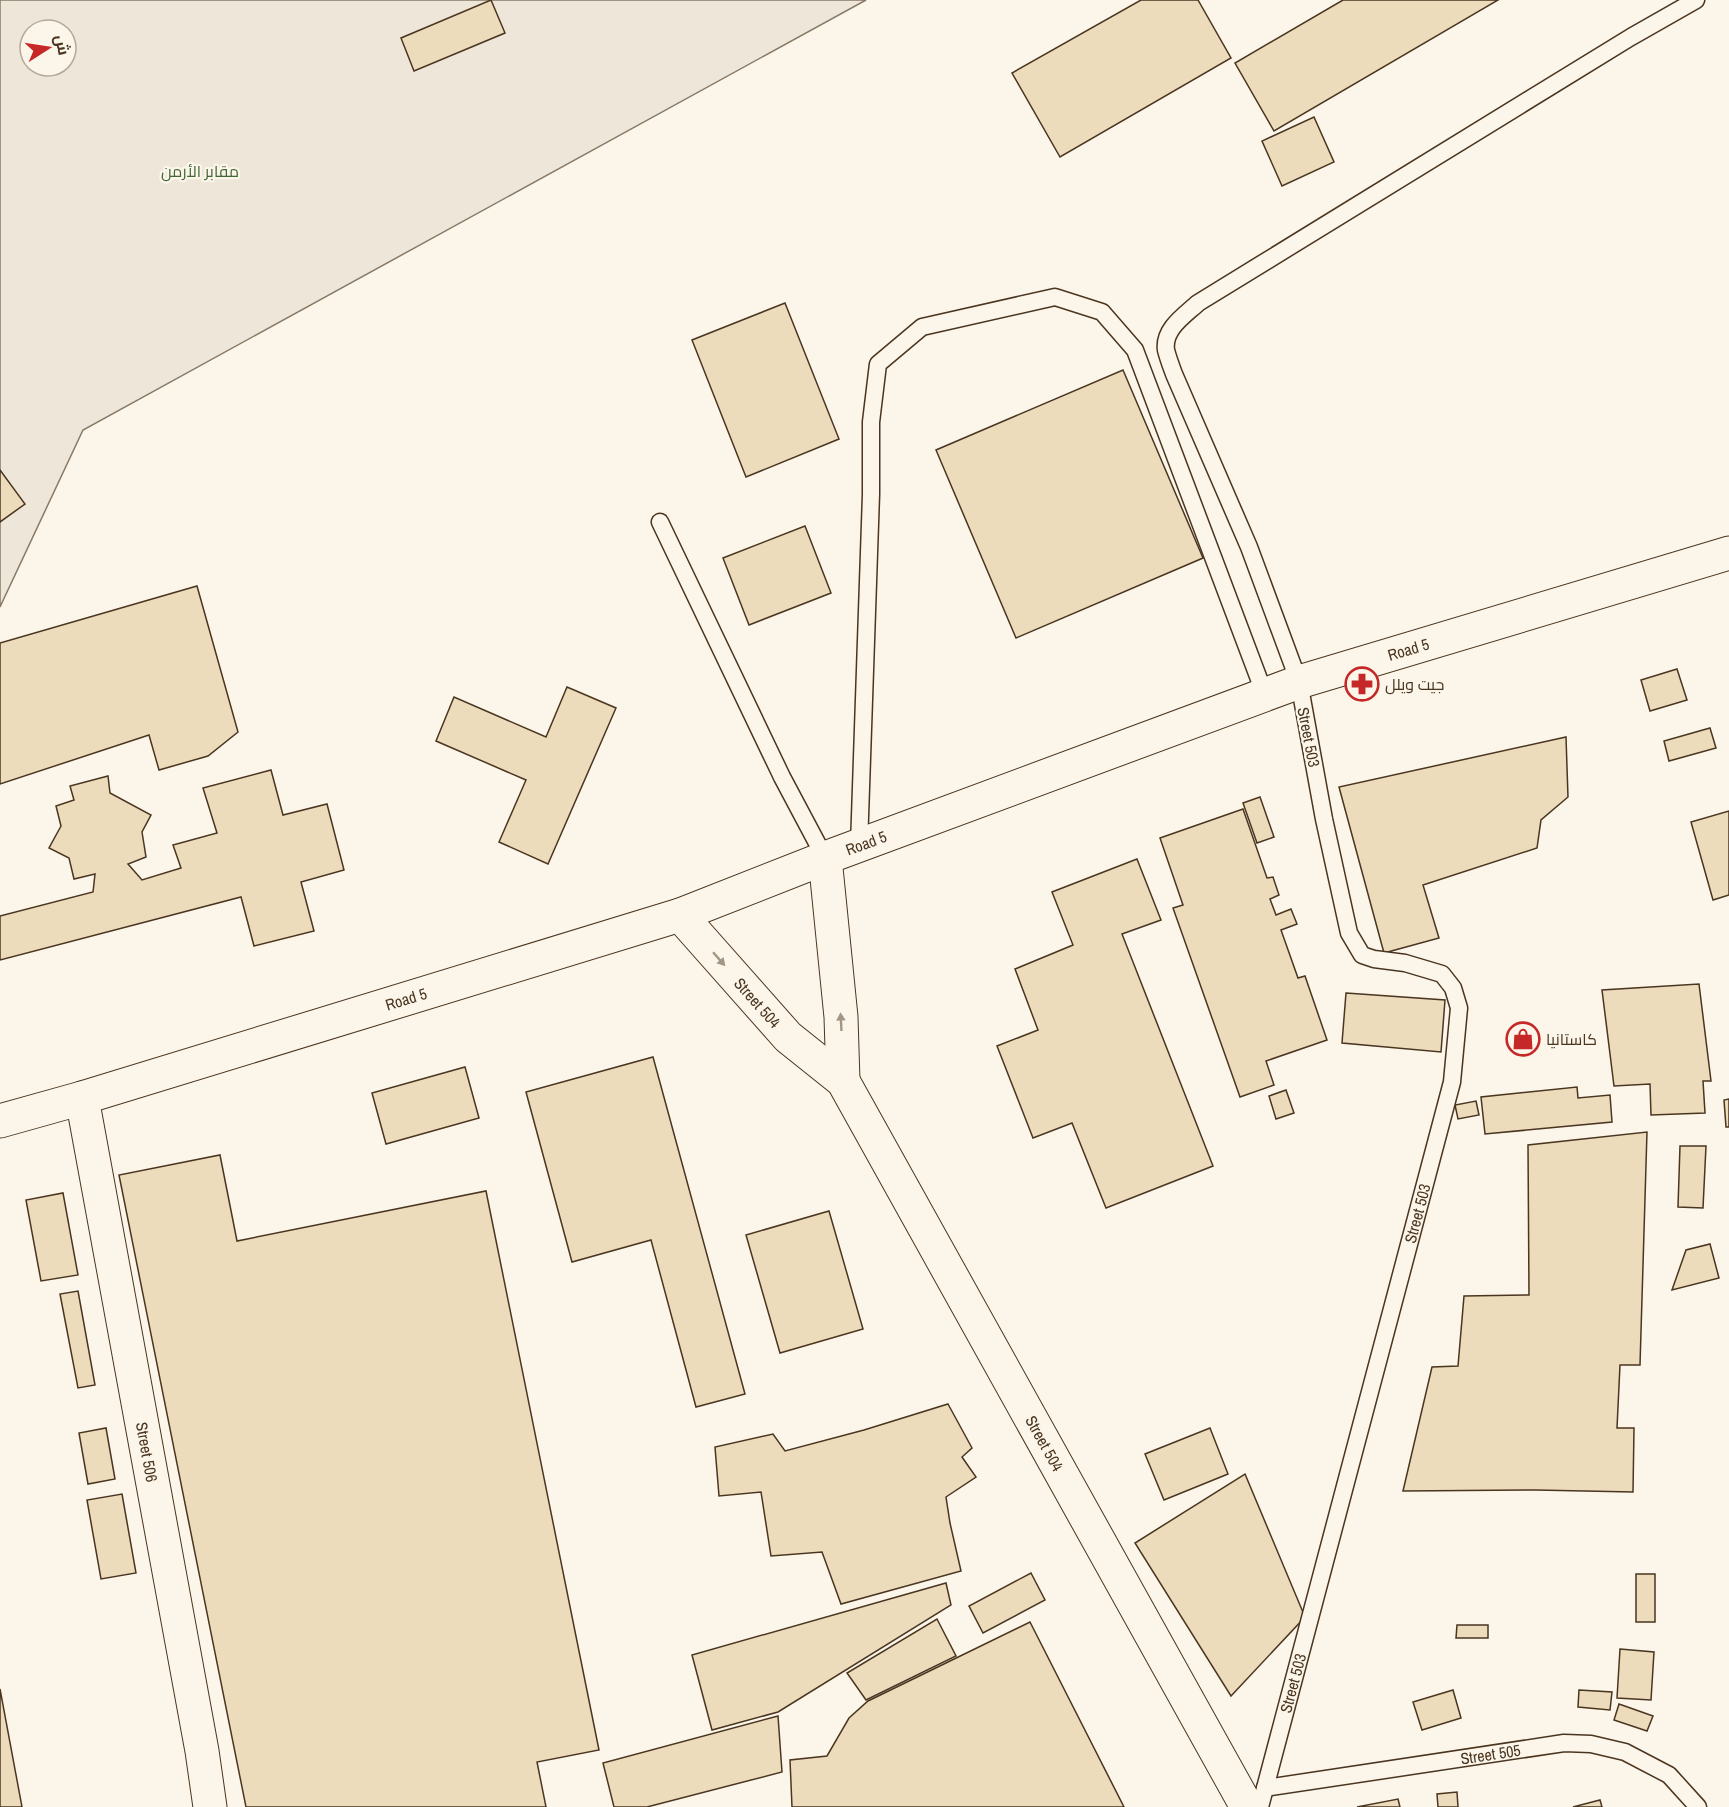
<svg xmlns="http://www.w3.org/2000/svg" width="1729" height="1807" viewBox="0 0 1729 1807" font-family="'Archivo Narrow',Cairo,sans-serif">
<rect width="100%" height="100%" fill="#fbf6e9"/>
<path fill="#ede6d9" stroke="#887966" stroke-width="1.5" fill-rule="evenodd" d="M0 0H866L83 430 0 607ZM30 30H66V66H30Z"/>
<g fill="#ecdcbc" stroke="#4a3520" stroke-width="1.5">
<path d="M491 0 505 33 414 71 401 38Z"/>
<path d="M1141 0H1198L1231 58 1060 157 1012 73Z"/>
<path d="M1343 0H1498L1274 131 1235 63Z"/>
<path d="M1314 117 1334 162 1282 186 1262 141Z"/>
<path d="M785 303 839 439 746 477 692 340Z"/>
<path d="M1123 370 1203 558 1016 638 936 450Z"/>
<path d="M0 470 25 504 0 522Z"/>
<path d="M805 526 831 593 749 625 723 558Z"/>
<path d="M197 586 238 732 208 756 159 770 149 735 0 784V643Z"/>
<path d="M1677 669 1687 700 1650 711 1641 680Z"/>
<path d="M567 687 616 708 548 864 499 842 526 780 436 741 454 697 546 737Z"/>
<path d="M1710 728 1716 748 1669 761 1664 741Z"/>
<path d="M1566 737 1568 797 1541 820 1537 848 1423 885 1439 938 1384 953 1339 787Z"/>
<path d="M271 770 283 815 327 804 344 870 301 882 314 931 254 946 241 897 0 960V916L93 892 95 874 74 879 69 858 49 848 61 826 56 806 74 800 70 786 108 776 110 793 151 815 142 832 146 857 128 864 142 880 181 868 173 845 217 833 203 788Z"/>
<path d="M1260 797 1274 837 1257 843 1243 803Z"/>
<path d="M1243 809 1267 878 1273 877 1279 895 1270 899 1276 915 1291 909 1297 924 1281 930 1298 978 1305 976 1327 1040 1266 1061 1274 1085 1240 1097 1173 908 1183 905 1160 838Z"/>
<path d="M1729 811V895L1713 900 1691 822Z"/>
<path d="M1137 859 1161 920 1122 934 1213 1166 1106 1208 1072 1123 1033 1138 997 1046 1038 1030 1015 969 1073 945 1052 892Z"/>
<path d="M1699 984 1711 1081H1703L1705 1113 1651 1115 1650 1084 1614 1086 1602 990Z"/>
<path d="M1346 993 1445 1000 1441 1052 1342 1043Z"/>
<path d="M653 1057 745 1394 696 1407 651 1240 572 1262 526 1092Z"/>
<path d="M465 1067 479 1118 386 1144 372 1093Z"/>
<path d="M1577 1087 1578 1098 1610 1095 1612 1122 1485 1134 1481 1097Z"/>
<path d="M1286 1090 1294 1113 1276 1119 1269 1096Z"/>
<path d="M1729 1099V1127H1726L1724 1100Z"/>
<path d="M1476 1101 1479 1115 1458 1119 1455 1105Z"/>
<path d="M1647 1132 1640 1365H1620L1617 1428H1634L1633 1492 1536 1490 1403 1491 1432 1367 1458 1366 1464 1296 1529 1295 1528 1145Z"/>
<path d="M1680 1146H1706L1703 1208 1678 1207Z"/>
<path d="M220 1155 237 1241 486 1191 599 1750 537 1762 546 1807H246L119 1175Z"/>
<path d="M63 1193 78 1275 41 1281 26 1200Z"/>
<path d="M829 1211 863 1329 780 1353 746 1235Z"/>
<path d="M1710 1244 1719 1278 1672 1290 1686 1250Z"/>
<path d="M78 1291 95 1385 78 1388 60 1294Z"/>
<path d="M948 1404 972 1448 962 1457 976 1477 946 1497 950 1523 961 1571 841 1604 822 1552 771 1556 761 1492 719 1496 715 1447 773 1434 785 1451 864 1430Z"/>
<path d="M106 1428 115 1479 88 1484 79 1433Z"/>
<path d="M1210 1428 1228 1474 1164 1500 1145 1454Z"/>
<path d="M1245 1474 1305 1617 1231 1696 1135 1543Z"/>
<path d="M122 1494 136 1573 101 1579 87 1500Z"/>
<path d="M1031 1573 1045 1600 983 1633 969 1606Z"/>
<rect x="1636" y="1574" width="19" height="48"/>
<path d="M946 1583 951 1605 778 1712 712 1730 692 1655Z"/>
<path d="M937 1619 956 1656 866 1700 847 1673Z"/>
<path d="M1030 1622 1124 1807H792L790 1760 827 1756 849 1718 868 1701Z"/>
<path d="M1457 1625H1488V1638H1456Z"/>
<path d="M1620 1649 1654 1652 1651 1700 1617 1698Z"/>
<path d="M0 1689 22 1807H0Z"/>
<path d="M1453 1690 1461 1718 1422 1730 1413 1702Z"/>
<path d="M1579 1690 1612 1692 1610 1710 1578 1707Z"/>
<path d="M1619 1704 1653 1716 1647 1731 1614 1720Z"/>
<path d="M778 1716 782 1772 647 1807H614L603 1763Z"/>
<path d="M1457 1792 1458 1807H1438L1437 1794Z"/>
<path d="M1398 1799 1400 1807H1357Z"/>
<path d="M1600 1800 1602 1807H1573Z"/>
</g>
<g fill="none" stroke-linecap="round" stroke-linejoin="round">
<g stroke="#4a3520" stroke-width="19">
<g id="lane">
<path d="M660 522 782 777 825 858"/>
<path d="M859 846 871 494V422L878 364 922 327 1055 297 1102 312 1135 350 1265 695"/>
<path id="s1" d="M1265 1788 1564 1743 1591 1744 1625 1752 1669 1775 1698 1807"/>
<path id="s2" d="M1260 1807 1452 1082 1459 1008 1453 988 1442 974 1405 963 1374 959 1362 955 1349 933 1324 819 1299 682 1249 547 1174 374C1171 366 1168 358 1166 350 1163 329 1185 315 1198 303L1631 37 1696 0"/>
</g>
</g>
<g stroke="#4a3520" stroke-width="35">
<g id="street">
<path id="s3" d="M82 1098 202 1751 210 1807"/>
</g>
</g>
<g stroke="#4a3520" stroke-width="35">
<g id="secondary">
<path d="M825 858 841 1017 843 1081"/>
<path id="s4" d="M680 915 788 1037 843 1081 1247 1807"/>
<path id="s5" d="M0 1121 82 1098 680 915 825 858 1299 682 1729 553"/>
</g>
</g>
<use href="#lane" stroke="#fbf6e9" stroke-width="16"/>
<use href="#street" stroke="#fbf6e9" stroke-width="33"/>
<use href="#secondary" stroke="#fbf6e9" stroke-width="33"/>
</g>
<defs><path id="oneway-solid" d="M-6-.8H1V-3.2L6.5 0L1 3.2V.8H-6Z" transform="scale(1.5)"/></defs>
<g fill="#a29684">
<use href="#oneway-solid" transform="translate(719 959) rotate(49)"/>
<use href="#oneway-solid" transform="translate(841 1022) rotate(-93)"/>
</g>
<defs>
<g id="pharmacy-ring" transform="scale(1.725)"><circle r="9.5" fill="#fbf6e9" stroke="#c62828" stroke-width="1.5"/><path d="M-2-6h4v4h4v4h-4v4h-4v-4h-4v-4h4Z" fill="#c62828"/></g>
<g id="shop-ring" transform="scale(1.725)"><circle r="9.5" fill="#fbf6e9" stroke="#c62828" stroke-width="1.5"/><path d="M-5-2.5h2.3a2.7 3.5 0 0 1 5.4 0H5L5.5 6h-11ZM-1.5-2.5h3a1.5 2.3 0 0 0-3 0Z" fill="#c62828"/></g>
</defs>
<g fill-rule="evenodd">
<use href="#pharmacy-ring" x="1362" y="684"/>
<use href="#shop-ring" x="1523" y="1039"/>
</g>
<g text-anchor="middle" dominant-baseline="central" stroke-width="4.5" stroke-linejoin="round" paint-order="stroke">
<g font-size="16" fill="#436837" stroke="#fbf6e9">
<text x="200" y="171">مقابر الأرمن</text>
</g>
<g font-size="16" fill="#4a3520" stroke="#fbf6e9">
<text stroke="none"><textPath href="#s5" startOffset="1486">Road 5</textPath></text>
<text transform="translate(1309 737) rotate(79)">Street 503</text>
<text stroke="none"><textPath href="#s5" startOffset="910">Road 5</textPath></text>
<text stroke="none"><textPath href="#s5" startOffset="424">Road 5</textPath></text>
<text stroke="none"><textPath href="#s4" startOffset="117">Street 504</textPath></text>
<text stroke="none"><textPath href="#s2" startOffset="614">Street 503</textPath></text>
<text stroke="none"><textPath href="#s4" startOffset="648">Street 504</textPath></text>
<text stroke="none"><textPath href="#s3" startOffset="360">Street 506</textPath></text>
<text stroke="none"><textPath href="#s2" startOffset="128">Street 503</textPath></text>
<text stroke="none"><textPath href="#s1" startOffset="228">Street 505</textPath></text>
</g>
<g font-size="16" fill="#4a3520" stroke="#fbf6e9" text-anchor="start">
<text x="1385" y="684">جيت ويلل</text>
<text x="1546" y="1039">كاستانيا</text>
</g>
</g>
<g transform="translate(48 48) rotate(78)"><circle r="28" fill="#fbf6e9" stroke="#b4a999" stroke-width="1.5"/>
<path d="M0-4.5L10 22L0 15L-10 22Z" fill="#c62828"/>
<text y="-9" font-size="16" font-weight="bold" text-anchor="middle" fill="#4a3520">ش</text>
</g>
</svg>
